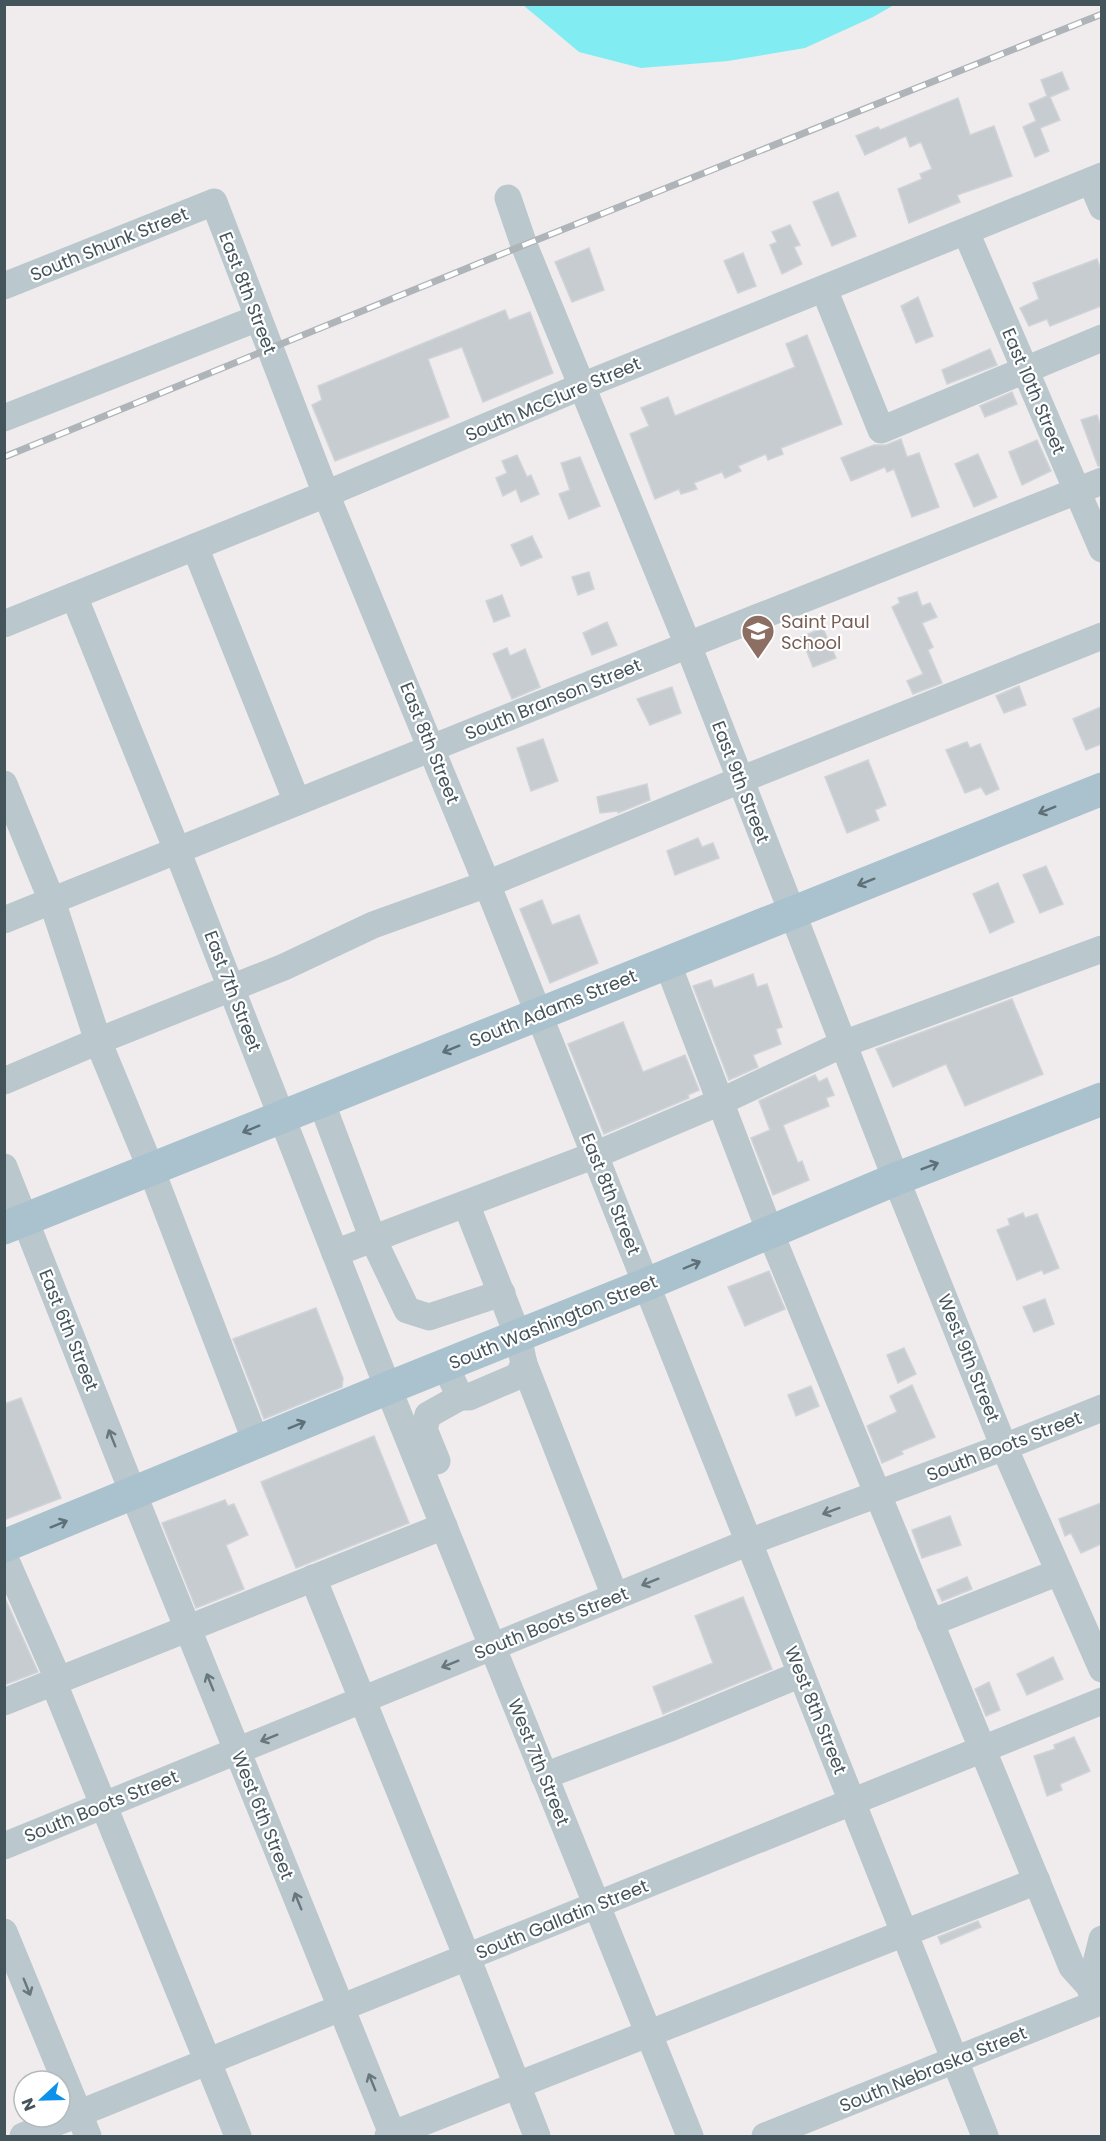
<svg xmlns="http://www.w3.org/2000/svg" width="1106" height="2141" viewBox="0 0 1106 2141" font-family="Poppins,sans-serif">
<rect width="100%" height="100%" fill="#f0eced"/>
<path fill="#81edf2" d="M523 5H894L873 17 805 48 728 61 641 68 579 52Z"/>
<g fill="#c6ccd0" stroke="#d0d4d9" stroke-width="1.5">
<path d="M1062 72 1069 89 1050 97 1060 120 1040 128 1049 151 1035 157 1023 127 1036 121 1029 104 1047 96 1041 80Z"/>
<path d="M958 98 970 135 994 126 1012 176 957 195 960 202 909 223 898 189 922 179 920 174 932 169 921 142 910 147 906 136 865 155 856 136 878 127 880 130Z"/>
<path d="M838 192 856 236 832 246 813 202Z"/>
<path d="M790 225 800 245 794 247 802 264 782 274 770 245 777 242 772 232Z"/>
<path d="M589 248 604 290 572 302 555 262Z"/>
<path d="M743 253 756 286 738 293 724 261Z"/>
<path d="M1097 259 1101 270V306L1050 326 1047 319 1029 326 1020 308 1039 299 1033 283Z"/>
<path d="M918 297 933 336 916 343 901 306Z"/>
<path d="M505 310 509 320 530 312 553 373 483 402 462 347 428 359 449 417 335 461 312 405 322 400 318 386Z"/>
<path d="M807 335 842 424 781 448 783 454 768 460 766 454 738 466 741 471 725 478 722 472 694 483 697 489 681 494 679 489 655 499 630 434 649 426 641 408 668 397 675 416 795 367 786 344Z"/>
<path d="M990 349 997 365 947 384 942 370Z"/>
<path d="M1012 392 1017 404 985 417 980 406Z"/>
<path d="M1097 415 1101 427V466H1098L1081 420Z"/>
<path d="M901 439 907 457 919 453 939 507 912 517 894 469 887 472 885 467 851 481 841 458 874 445H886Z"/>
<path d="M1037 440 1051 471 1022 485 1009 452Z"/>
<path d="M978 454 997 497 974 507 955 464Z"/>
<path d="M517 455 527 477 531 475 539 494 521 502 516 489 503 496 496 478 507 473 502 461Z"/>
<path d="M580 457 600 506 569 519 559 494 570 490 561 463Z"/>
<path d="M532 536 542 557 521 566 511 545Z"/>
<path d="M589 572 594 589 578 595 572 577Z"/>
<path d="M917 592 922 606 930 603 937 617 922 623 933 647 928 650 942 683 913 694 907 681 923 674 892 607 900 603 898 598Z"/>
<path d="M502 595 510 616 494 622 486 601Z"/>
<path d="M607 622 617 645 592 655 583 633Z"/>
<path d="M823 628 836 658 813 667 801 637Z"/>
<path d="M507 648 510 656 525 649 540 687 512 699 493 654Z"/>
<path d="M1019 686 1026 705 1004 713 996 696Z"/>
<path d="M672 687 681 713 650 725 637 699Z"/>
<path d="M1101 707V744L1086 750 1073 719Z"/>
<path d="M543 739 558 781 531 791 517 748Z"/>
<path d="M967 742 970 748 980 744 999 789 986 795 981 787 965 793 946 750Z"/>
<path d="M868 760 886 805 875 810 879 820 847 833 825 777Z"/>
<path d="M647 784 650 800 618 813V811L600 813 597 797Z"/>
<path d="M698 838 702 847 713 843 719 858 675 875 667 851Z"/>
<path d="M1046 866 1063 904 1040 913 1023 875Z"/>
<path d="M998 883 1014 922 990 933 973 894Z"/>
<path d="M542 900 552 925 579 915 598 963 550 983 520 909Z"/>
<path d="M753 974 757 987 767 984 782 1027 776 1029 781 1044 753 1055 758 1067 729 1080 693 986 711 980 714 988Z"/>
<path d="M1012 999 1043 1074 965 1106 946 1064 893 1087 876 1049Z"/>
<path d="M623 1022 643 1072 685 1055 699 1090 688 1095 689 1098 604 1134 568 1044Z"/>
<path d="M815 1075 819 1082 827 1078 834 1095 826 1098 829 1106 783 1125 798 1163 802 1161 809 1180 773 1195 751 1138 770 1130 759 1101Z"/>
<path d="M1023 1213 1025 1218 1037 1214 1059 1268 1044 1274 1042 1270 1017 1280 997 1230 1010 1225 1008 1219Z"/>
<path d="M769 1271 785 1309 745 1326 728 1287Z"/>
<path d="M1045 1299 1054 1324 1034 1332 1023 1307Z"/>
<path d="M316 1308 343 1378 342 1387 264 1419 233 1339Z"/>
<path d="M904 1348 916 1374 898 1383 887 1355Z"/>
<path d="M912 1385 935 1437 901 1451 903 1454 882 1463 867 1426 897 1412 890 1396Z"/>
<path d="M811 1386 819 1406 796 1416 788 1395Z"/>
<path d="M21 1398 61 1498 4 1520V1404Z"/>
<path d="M374 1436 409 1523 296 1568 261 1482Z"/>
<path d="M225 1500 228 1506 234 1504 248 1535 226 1545 244 1589 196 1608 162 1523Z"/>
<path d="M1101 1503V1544L1081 1553 1071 1533 1065 1536 1059 1519Z"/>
<path d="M950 1516 961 1545 922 1558 912 1530Z"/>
<path d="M967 1577 972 1589 942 1601 937 1590Z"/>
<path d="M4 1596 38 1672 4 1685Z"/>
<path d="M743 1597 772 1669 663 1714 653 1687 713 1663 695 1616Z"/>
<path d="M1053 1657 1063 1679 1027 1695 1017 1674Z"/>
<path d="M989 1682 1000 1710 986 1716 975 1689Z"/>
<path d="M1074 1737 1090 1771 1060 1784 1062 1790 1047 1796 1034 1756 1055 1749 1054 1745Z"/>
<path d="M978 1921 981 1927 941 1944 938 1937Z"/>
</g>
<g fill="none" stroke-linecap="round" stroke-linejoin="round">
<g stroke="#bac8cd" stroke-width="27">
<path d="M1091 181 1102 207"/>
<path d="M508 198 524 245 688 645 896 1179 1004 1447 1102 1669"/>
<path d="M966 232 1102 549"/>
<path d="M4 286 214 202 326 494 487 884 985 2136"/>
<path d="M824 289 881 430 1102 338"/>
<path d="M4 418 258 318"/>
<path d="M195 547 297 802"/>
<path d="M74 596 177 850 388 1388 690 2136"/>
<path d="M4 624 326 494 582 386 1102 176"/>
<path d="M4 784 52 901 98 1041 151 1169 256 1442"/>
<path d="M4 920 688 645 1102 481"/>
<path d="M667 962 770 1232 1072 1967 1090 1987"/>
<path d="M4 1081 98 1041 284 967 373 925 487 884 740 780 1102 636"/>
<path d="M321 1101 373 1239 407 1310 429 1317 502 1293"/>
<path d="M4 1167 133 1493 393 2136"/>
<path d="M335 1253 595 1155 720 1102 843 1044 1102 949"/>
<path d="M524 1364 615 1596"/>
<path d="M445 1365 460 1397H469L518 1376 524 1364 518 1336 466 1204"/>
<path d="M437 1461 424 1429 428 1415 460 1397"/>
<path d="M4 1556 58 1679"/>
<path d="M313 1578 467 1957 537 2136"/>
<path d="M930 1623 1059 1572"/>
<path d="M53 1681 238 2136"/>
<path d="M4 1702 444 1526"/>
<path d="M544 1776 668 1729 801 1674"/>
<path d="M4 1846 749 1542 1004 1447 1102 1408"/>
<path d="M4 1932 88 2136"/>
<path d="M1093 1999 1090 1987 1102 1939"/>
<path d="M23 2136 1102 1701"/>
<path d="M388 2136 1037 1881"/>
<path d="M765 2136 1102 2001"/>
</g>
<g stroke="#aac2ce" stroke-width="33">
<path d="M4 1228 1102 789"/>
<path d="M4 1546 388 1388 647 1284 896 1179 1102 1099"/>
</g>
<g stroke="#aeb4b8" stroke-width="7">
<path id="rail" d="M4 457 524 245 1102 14"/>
</g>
<use href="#rail" stroke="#fff" stroke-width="4.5" stroke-dasharray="14" stroke-linecap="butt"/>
</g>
<defs><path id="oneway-shaft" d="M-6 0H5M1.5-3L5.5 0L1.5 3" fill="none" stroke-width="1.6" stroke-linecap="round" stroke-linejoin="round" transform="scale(1.5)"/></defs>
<g stroke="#5e7078">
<use href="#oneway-shaft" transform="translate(1047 810) rotate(158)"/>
<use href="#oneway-shaft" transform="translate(866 882) rotate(158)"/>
<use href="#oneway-shaft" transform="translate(451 1049) rotate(158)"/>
<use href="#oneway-shaft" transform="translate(251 1129) rotate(158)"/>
<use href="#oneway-shaft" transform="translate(930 1166) rotate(-21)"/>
<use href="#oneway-shaft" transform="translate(692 1265) rotate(-23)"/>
<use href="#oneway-shaft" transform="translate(297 1425) rotate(-22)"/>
<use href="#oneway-shaft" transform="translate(59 1524) rotate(-22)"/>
</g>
<g stroke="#67777d">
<use href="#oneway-shaft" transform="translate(112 1438) rotate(-112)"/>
<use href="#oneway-shaft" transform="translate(831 1511) rotate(160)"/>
<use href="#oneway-shaft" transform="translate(650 1582) rotate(158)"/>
<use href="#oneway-shaft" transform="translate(450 1664) rotate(158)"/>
<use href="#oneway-shaft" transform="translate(210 1682) rotate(-112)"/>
<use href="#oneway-shaft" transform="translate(269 1738) rotate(158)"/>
<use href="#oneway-shaft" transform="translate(298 1901) rotate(-112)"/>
<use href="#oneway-shaft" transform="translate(27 1987) rotate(68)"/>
<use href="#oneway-shaft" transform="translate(372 2082) rotate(-112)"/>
</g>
<defs>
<g id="school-pin" transform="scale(1.725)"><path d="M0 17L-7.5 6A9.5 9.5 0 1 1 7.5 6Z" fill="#8d6e63" stroke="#fff"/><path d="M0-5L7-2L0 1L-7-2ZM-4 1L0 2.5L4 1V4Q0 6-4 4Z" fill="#fff"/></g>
</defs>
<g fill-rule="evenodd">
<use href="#school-pin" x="758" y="631"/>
</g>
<g text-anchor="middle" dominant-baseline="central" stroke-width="4.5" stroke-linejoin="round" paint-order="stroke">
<g font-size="18" fill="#44545b" stroke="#fff">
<text transform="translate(109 244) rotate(-22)">South Shunk Street</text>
<text transform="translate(248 293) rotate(69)">East 8th Street</text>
<text transform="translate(1034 391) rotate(67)">East 10th Street</text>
<text transform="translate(553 399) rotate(-23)">South McClure Street</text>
<text transform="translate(553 699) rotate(-22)">South Branson Street</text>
<text transform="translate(430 743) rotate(68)">East 8th Street</text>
<text transform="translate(741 782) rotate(69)">East 9th Street</text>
<text transform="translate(233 991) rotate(69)">East 7th Street</text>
<text transform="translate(553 1008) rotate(-22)">South Adams Street</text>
<text transform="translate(611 1194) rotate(68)">East 8th Street</text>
<text transform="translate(553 1322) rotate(-22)">South Washington Street</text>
<text transform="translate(69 1330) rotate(68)">East 6th Street</text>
<text transform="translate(969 1358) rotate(68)">West 9th Street</text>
<text transform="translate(1004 1446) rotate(-21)">South Boots Street</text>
<text transform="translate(551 1623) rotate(-22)">South Boots Street</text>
<text transform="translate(816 1710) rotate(68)">West 8th Street</text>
<text transform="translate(539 1762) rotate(68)">West 7th Street</text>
<text transform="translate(101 1806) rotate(-22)">South Boots Street</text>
<text transform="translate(263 1815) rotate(68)">West 6th Street</text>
<text transform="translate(562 1919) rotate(-22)">South Gallatin Street</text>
<text transform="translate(933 2069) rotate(-22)">South Nebraska Street</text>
</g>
<g font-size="18" fill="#785e54" stroke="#fff" text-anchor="start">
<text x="781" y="621">Saint Paul<tspan x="781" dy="21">School</tspan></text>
</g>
</g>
<rect width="1106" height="2141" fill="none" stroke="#44545b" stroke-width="12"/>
<g transform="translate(42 2099) rotate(248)"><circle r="28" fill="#ffffff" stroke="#b4bbbd" stroke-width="1.5"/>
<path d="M0-4.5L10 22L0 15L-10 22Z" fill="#0c92ea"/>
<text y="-9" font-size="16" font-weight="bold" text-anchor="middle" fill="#44545b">N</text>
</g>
</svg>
